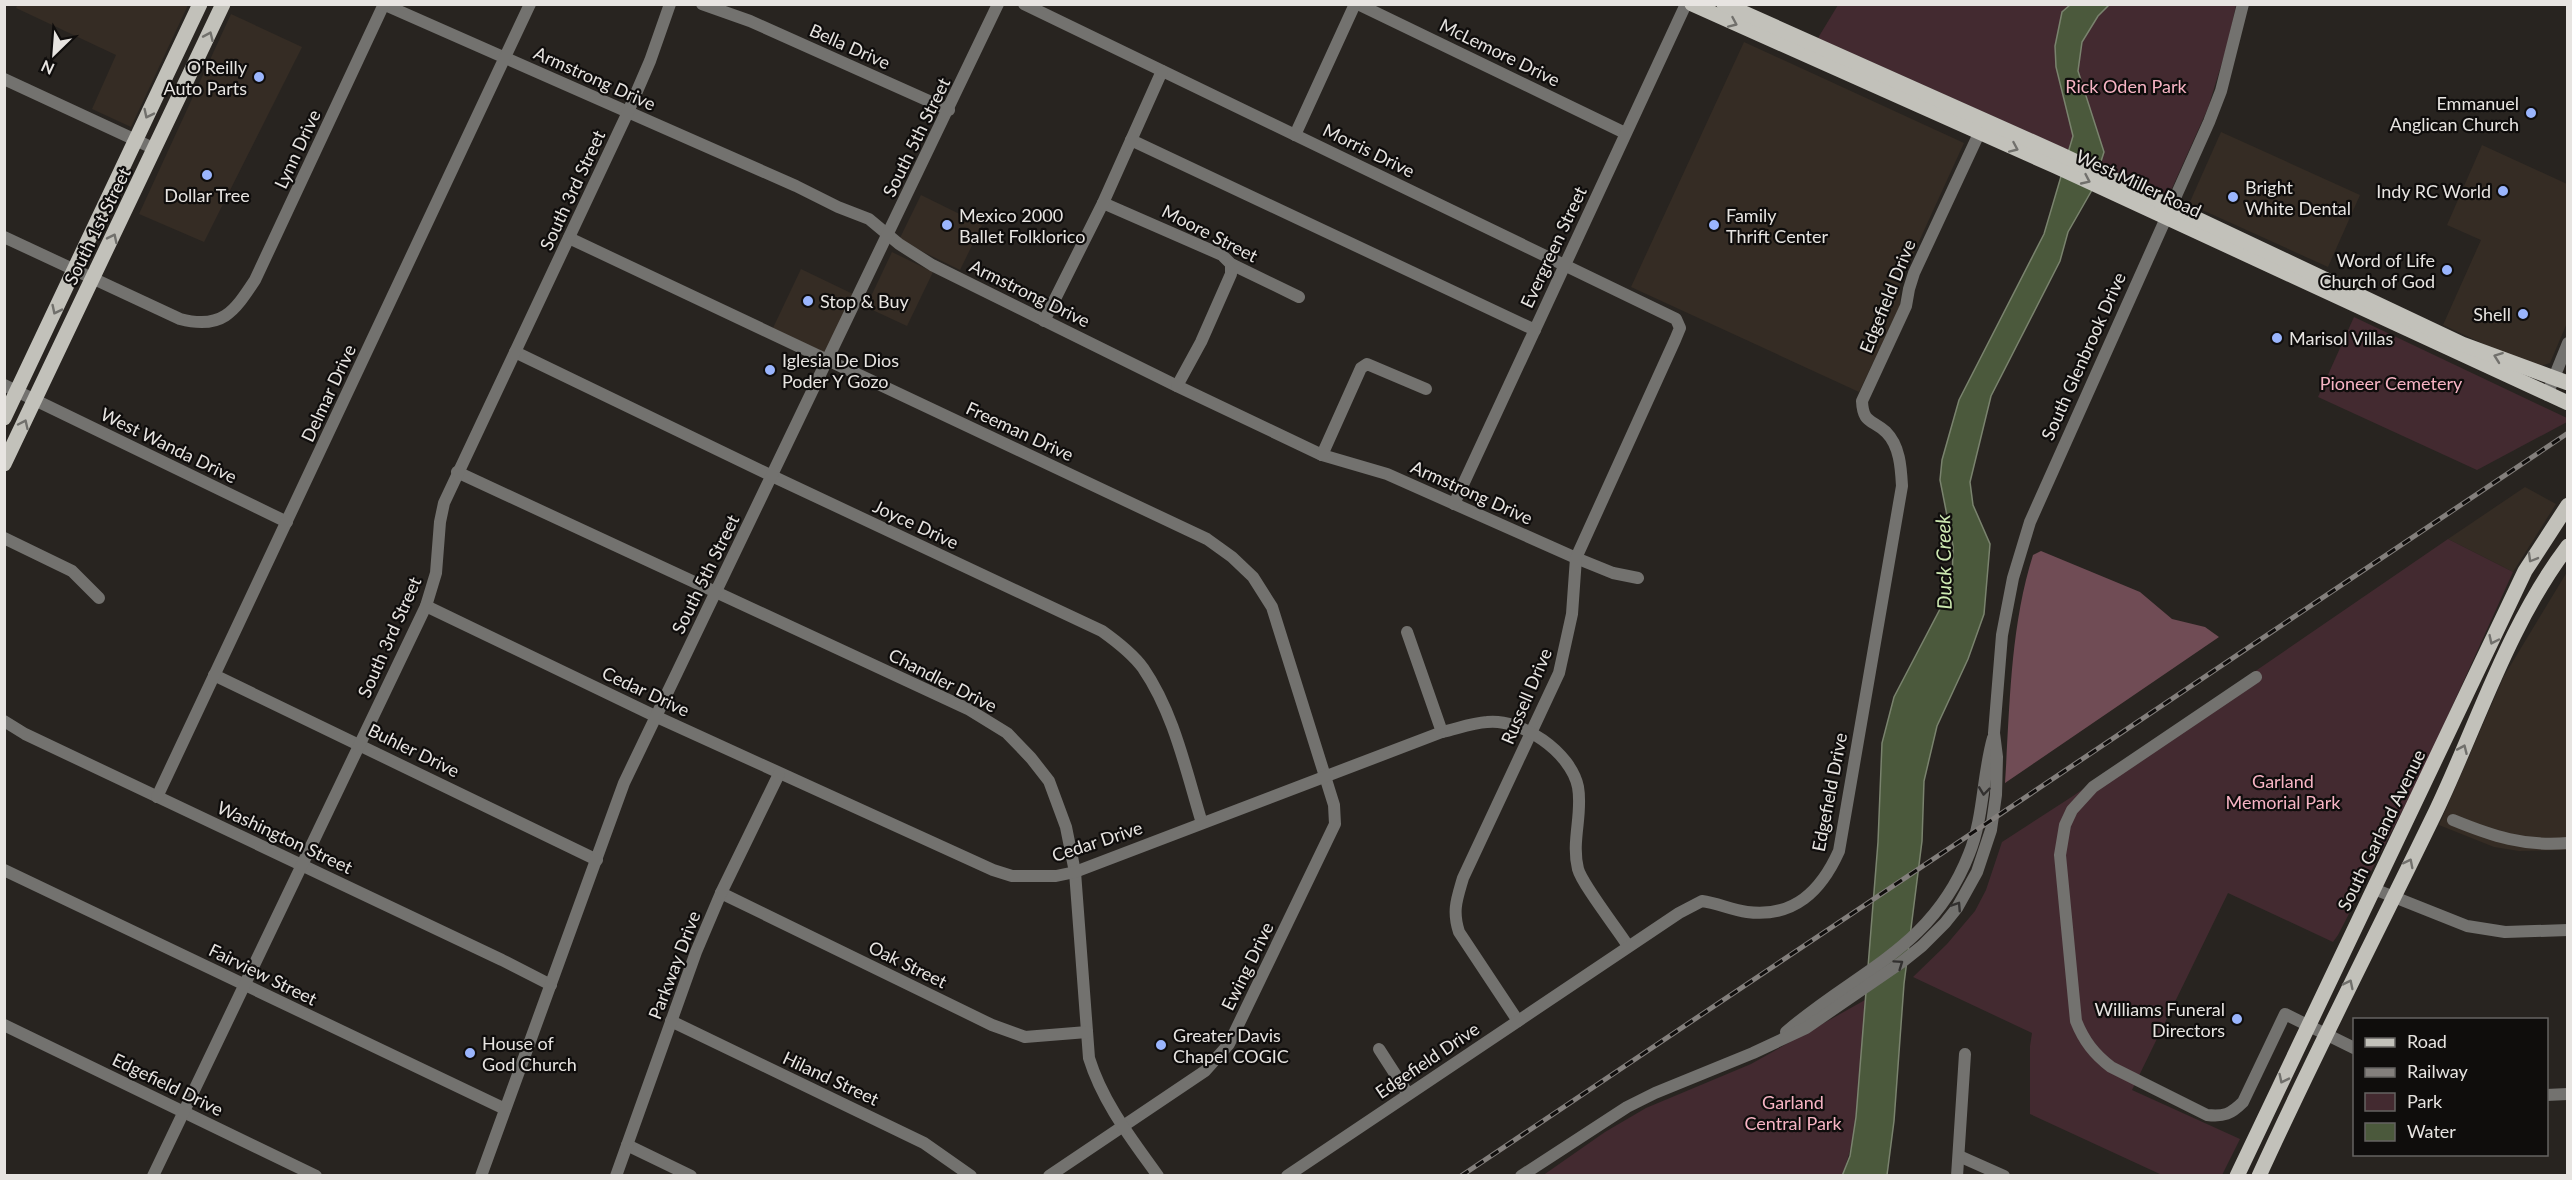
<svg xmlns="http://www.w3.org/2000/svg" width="2572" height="1180" viewBox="0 0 2572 1180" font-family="Lato,sans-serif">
<rect width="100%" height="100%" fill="#282420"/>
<g fill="#352c24">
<path d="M18 4H188V5L131 127 92 109 116 55 16 8Z"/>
<path d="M231 14 302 47 204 242 139 214Z"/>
<path d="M1744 42 1964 143 1900 283V306L1859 392 1631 287Z"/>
<path d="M2221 132 2360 195 2328 267 2189 204Z"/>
<path d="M2482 145 2567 184V323L2550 363 2535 368 2443 325 2481 240 2447 225Z"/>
<path d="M921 195 982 225 960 270 899 240Z"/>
<path d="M892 252 933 272 907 326 866 307Z"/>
<path d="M801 269 853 294 825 353 773 328Z"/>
<path d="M2525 487 2556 504 2513 572 2448 539Z"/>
<path d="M2567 572V850L2519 851 2494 847 2439 825 2504 676Z"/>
</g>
<g fill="#432a30">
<path d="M1838 5H2236L2228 43 2208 108 2169 195 1818 38Z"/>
<path d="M2354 317 2567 418V422L2477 470 2318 397Z"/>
<path d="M2448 539 2513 572 2422 773 2338 935 2333 942 2228 893 2132 1090 2240 1139 2222 1175H2162L2030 1114V1046L2032 1033 1913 977 1947 944 1975 911 1986 890 2002 842 2073 796Z"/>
<path d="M1865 1000C1861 1056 1863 1124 1842 1175L1542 1176 1605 1132 1646 1108 1751 1064Z"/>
</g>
<path fill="#704c55" d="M2041 551 2140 592 2172 619 2205 627 2219 637 2005 783C2010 706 2010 628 2033 555Z"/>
<path fill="#4b593c" stroke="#7a836e" stroke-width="1.5" d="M2070 5H2109L2098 16 2082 42 2078 71 2104 152 2092 190 2068 232 2060 261 1991 396 1970 482 1973 505 1990 544 1984 614 1968 659 1937 726 1924 781 1922 841 1904 984 1894 1121 1887 1175 1842 1176 1850 1156 1856 1117 1878 842 1882 743 1894 697 1952 586 1953 546 1940 480 1942 460 1959 400 2044 234 2073 136 2056 67 2055 46 2062 12Z"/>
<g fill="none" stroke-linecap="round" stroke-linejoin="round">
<g stroke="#73726f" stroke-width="12">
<path d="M383 4 796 186 838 207 869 219 899 244 932 265 1177 386 1322 455 1387 474 1576 558 1613 573 1638 578"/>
<path d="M702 4 750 21 949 110"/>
<path d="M1024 4 1676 319 1680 328 1675 340 1576 558 1572 614 1559 673 1463 878C1457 899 1452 910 1459 932L1518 1021"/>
<path d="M1358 4 1625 133"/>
<path d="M4 79 155 149"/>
<path d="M1295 135 1355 4"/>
<path d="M1131 140 1535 330"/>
<path d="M1103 203 1222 255 1231 264 1299 297"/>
<path d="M4 237 180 319C222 330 234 312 255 280L384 4"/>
<path d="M569 238 1207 539 1232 557 1253 577 1272 607 1334 805 1335 824 1229 1044 1205 1071 1049 1176"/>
<path d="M1044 321 1103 203 1162 71"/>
<path d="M515 352 772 476 1102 631C1116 641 1132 653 1143 668 1174 713 1186 771 1202 823"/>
<path d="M4 385 287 522"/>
<path d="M1177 386 1201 342 1231 274V264"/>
<path d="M2547 395 2568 343"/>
<path d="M1322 455 1361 368 1367 364 1426 389"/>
<path d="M457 472 968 709 1007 733 1031 758 1049 781 1066 827 1075 872 1089 1058C1103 1103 1131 1138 1158 1176"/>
<path d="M1454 504 1686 4"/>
<path d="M4 538 72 571 99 598"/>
<path d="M426 606 657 717 993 870 1012 876H1056L1075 872 1442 732C1456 729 1472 723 1487 722 1521 718 1571 752 1578 787 1583 814 1571 841 1578 869 1582 884 1618 930 1628 946"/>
<path d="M1407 632 1442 732"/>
<path d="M214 675 597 860"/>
<path d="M2256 677 2093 787 2072 810 2065 825 2060 855 2076 1021C2084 1041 2094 1054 2111 1067L2207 1115C2224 1117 2231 1114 2243 1102L2285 1014 2354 1048"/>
<path d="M4 721 25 734 502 960 551 985"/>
<path d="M157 797 530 4"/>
<path d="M2453 820C2492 836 2525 847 2568 843"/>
<path d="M4 870 505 1109"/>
<path d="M2374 889 2467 926 2505 932 2568 930"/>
<path d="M721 893 992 1025 1025 1037 1087 1032"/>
<path d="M671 1021 924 1143 971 1176"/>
<path d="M4 1025 316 1176"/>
<path d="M1786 1032C1856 971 1932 949 1969 854 1984 817 1982 777 1993 738"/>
<path d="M1379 1049 1408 1094"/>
<path d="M2546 1095 2568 1094"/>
<path d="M627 1145 691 1176"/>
<path d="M1959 1156 2004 1176"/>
<path d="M153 1176 426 606 436 573 440 522 444 503 628 112 650 61 670 4"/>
<path d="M481 1176 624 783 998 4"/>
<path d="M616 1176 696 952 721 893 779 774"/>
<path d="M1287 1176 1679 913 1702 901C1717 903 1732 910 1747 912 1794 918 1821 891 1839 851L1902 486C1901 468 1900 446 1886 432 1872 419 1863 424 1862 401L1906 306 1909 289 1914 273 1983 125"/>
<path d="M1521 1176 1627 1107 1655 1093 1753 1053 1806 1028 1902 962 1922 946 1945 923 1957 908 1977 872 1991 830 1996 795 1997 757 1994 733 2002 635 2013 578 2030 522 2209 122 2221 91 2243 4"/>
<path d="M1957 1176 1965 1054"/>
</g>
<g stroke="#c2c1ba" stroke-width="15">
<path d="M1692 4 2055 166 2568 403"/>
<path d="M1724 4 2060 154 2462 344 2568 383"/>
<path d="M4 418 200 4"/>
<path d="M4 464 223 4"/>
<path d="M2237 1176 2525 571 2568 505"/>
<path d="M2259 1176C2315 1053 2377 933 2436 811 2478 723 2508 625 2568 546"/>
</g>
<g stroke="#837f7c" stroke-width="5">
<path id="rail" d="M1461 1176 2568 433"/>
</g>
<use href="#rail" stroke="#0f0d0c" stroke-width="3" stroke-dasharray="9" stroke-linecap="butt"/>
</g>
<defs><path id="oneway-chevron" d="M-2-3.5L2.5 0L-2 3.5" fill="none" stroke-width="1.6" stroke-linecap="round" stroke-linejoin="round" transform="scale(1.5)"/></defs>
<g stroke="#71706c">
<use href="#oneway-chevron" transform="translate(1733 23) rotate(24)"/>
<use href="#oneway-chevron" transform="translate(209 36) rotate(-66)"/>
<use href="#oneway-chevron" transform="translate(148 114) rotate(116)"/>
<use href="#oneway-chevron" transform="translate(2014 148) rotate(24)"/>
<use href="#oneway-chevron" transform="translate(2086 180) rotate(25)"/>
<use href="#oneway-chevron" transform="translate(113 238) rotate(-64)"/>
<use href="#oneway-chevron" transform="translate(56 310) rotate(116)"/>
<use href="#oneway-chevron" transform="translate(2498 357) rotate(-160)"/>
<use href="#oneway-chevron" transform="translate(24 424) rotate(-65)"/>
<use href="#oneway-chevron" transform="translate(2532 558) rotate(120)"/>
<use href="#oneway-chevron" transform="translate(2493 640) rotate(115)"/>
<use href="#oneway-chevron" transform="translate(2463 749) rotate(-66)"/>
<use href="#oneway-chevron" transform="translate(2409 863) rotate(-63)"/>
<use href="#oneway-chevron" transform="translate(2349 984) rotate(-64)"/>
<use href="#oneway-chevron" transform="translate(2283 1079) rotate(116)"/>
</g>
<g stroke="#32302f">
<use href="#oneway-chevron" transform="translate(1984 791) rotate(97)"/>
<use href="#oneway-chevron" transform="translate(1957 906) rotate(-57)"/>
<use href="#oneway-chevron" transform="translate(1899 964) rotate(-35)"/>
</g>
<g fill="#9ab5fd" stroke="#0f0d0c" stroke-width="2">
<circle cx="259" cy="77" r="6"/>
<circle cx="2531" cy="113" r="6"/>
<circle cx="207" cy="175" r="6"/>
<circle cx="2503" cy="191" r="6"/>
<circle cx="2233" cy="197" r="6"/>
<circle cx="947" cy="225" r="6"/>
<circle cx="1714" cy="225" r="6"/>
<circle cx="2447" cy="270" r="6"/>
<circle cx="808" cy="301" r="6"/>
<circle cx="2523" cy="314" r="6"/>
<circle cx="2277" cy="338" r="6"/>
<circle cx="770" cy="370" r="6"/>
<circle cx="2237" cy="1019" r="6"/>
<circle cx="1161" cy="1045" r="6"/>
<circle cx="470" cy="1053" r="6"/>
</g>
<g text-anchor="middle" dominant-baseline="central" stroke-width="4.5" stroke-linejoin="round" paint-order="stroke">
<g font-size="18" fill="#e7e4e1" stroke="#0f0d0c">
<text transform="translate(850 46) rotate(24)">Bella Drive</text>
<text transform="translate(1500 52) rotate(26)">McLemore Drive</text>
<text transform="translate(595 78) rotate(24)">Armstrong Drive</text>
<text transform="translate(916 137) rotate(-64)">South 5th Street</text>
<text transform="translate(297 149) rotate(-65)">Lynn Drive</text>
<text transform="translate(1369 150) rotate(26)">Morris Drive</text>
<text transform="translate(2139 183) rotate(25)">West Miller Road</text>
<text transform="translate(572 190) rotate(-65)">South 3rd Street</text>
<text transform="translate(97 226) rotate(-64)">South 1st Street</text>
<text transform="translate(1210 233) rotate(27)">Moore Street</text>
<text transform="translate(1553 247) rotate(-65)">Evergreen Street</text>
<text transform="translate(1030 293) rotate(26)">Armstrong Drive</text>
<text transform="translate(1887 296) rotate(-68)">Edgefield Drive</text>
<text transform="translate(2083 356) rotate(-66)">South Glenbrook Drive</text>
<text transform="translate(328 393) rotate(-65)">Delmar Drive</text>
<text transform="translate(1020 431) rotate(25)">Freeman Drive</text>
<text transform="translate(169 445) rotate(26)">West Wanda Drive</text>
<text transform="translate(1472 492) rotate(24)">Armstrong Drive</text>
<text transform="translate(916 524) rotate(25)">Joyce Drive</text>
<text transform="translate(705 574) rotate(-64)">South 5th Street</text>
<text transform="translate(389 637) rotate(-66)">South 3rd Street</text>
<text transform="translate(943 680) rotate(27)">Chandler Drive</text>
<text transform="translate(646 691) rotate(25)">Cedar Drive</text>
<text transform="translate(1526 696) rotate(-67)">Russell Drive</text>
<text transform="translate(414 750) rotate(26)">Buhler Drive</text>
<text transform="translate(1829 792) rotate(-79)">Edgefield Drive</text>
<text transform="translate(2381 830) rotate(-64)">South Garland Avenue</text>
<text transform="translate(285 837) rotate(25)">Washington Street</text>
<text transform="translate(1097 841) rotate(-18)">Cedar Drive</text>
<text transform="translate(908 964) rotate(26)">Oak Street</text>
<text transform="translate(674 965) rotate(-69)">Parkway Drive</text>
<text transform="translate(1247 966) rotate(-64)">Ewing Drive</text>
<text transform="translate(263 974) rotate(26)">Fairview Street</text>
<text transform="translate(1427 1060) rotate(-34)">Edgefield Drive</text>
<text transform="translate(831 1078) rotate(25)">Hiland Street</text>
<text transform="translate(168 1084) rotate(26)">Edgefield Drive</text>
</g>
<g font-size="18" fill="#e7e4e1" stroke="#0f0d0c" text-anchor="start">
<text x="247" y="67" text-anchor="end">O'Reilly<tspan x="247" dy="21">Auto Parts</tspan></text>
<text x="2519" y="103" text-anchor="end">Emmanuel<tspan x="2519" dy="21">Anglican Church</tspan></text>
<text x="2245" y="187">Bright<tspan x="2245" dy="21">White Dental</tspan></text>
<text x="2491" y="191" text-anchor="end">Indy RC World</text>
<text x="207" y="195" text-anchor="middle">Dollar Tree</text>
<text x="959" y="215">Mexico 2000<tspan x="959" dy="21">Ballet Folklorico</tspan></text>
<text x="1726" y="215">Family<tspan x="1726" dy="21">Thrift Center</tspan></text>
<text x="2435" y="260" text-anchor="end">Word of Life<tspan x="2435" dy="21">Church of God</tspan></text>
<text x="820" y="301">Stop &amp; Buy</text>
<text x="2511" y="314" text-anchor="end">Shell</text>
<text x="2289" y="338">Marisol Villas</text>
<text x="782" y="360">Iglesia De Dios<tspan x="782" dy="21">Poder Y Gozo</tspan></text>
<text x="2225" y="1009" text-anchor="end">Williams Funeral<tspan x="2225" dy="21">Directors</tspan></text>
<text x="1173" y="1035">Greater Davis<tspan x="1173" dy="21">Chapel COGIC</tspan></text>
<text x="482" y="1043">House of<tspan x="482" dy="21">God Church</tspan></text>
</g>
<g font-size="18" fill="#f7b4c4" stroke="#0f0d0c">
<text x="2126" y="86">Rick Oden Park</text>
<text x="2391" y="383">Pioneer Cemetery</text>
<text x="2283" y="781">Garland<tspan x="2283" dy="21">Memorial Park</tspan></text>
<text x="1793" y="1102">Garland<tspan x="1793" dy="21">Central Park</tspan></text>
</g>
<g font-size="20" font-style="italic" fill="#ceeab2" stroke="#0f0d0c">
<text transform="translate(1943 562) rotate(-91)">Duck Creek</text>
</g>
</g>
<rect width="2572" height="1180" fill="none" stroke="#e7e4e1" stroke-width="12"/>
<rect x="2353" y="1018" width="195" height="138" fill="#0f0d0c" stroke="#656361" stroke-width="1.5"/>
<rect x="2365" y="1038" width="30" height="9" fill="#c2c1ba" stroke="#656361" stroke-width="1.5"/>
<text x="2407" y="1048" font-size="18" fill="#e7e4e1">Road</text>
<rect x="2365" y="1068" width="30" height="9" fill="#837f7c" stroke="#656361" stroke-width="1.5"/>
<text x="2407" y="1078" font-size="18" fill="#e7e4e1">Railway</text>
<rect x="2365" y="1093" width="30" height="18" fill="#432a30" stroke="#656361" stroke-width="1.5"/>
<text x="2407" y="1108" font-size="18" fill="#e7e4e1">Park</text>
<rect x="2365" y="1123" width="30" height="18" fill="#4b593c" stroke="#656361" stroke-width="1.5"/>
<text x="2407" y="1138" font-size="18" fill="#e7e4e1">Water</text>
<g transform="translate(54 54) rotate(205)" stroke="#0f0d0c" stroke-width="4.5" paint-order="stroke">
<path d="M0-4.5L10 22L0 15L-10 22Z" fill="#e7e4e1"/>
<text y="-9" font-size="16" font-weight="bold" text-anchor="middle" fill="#e7e4e1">N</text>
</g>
</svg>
